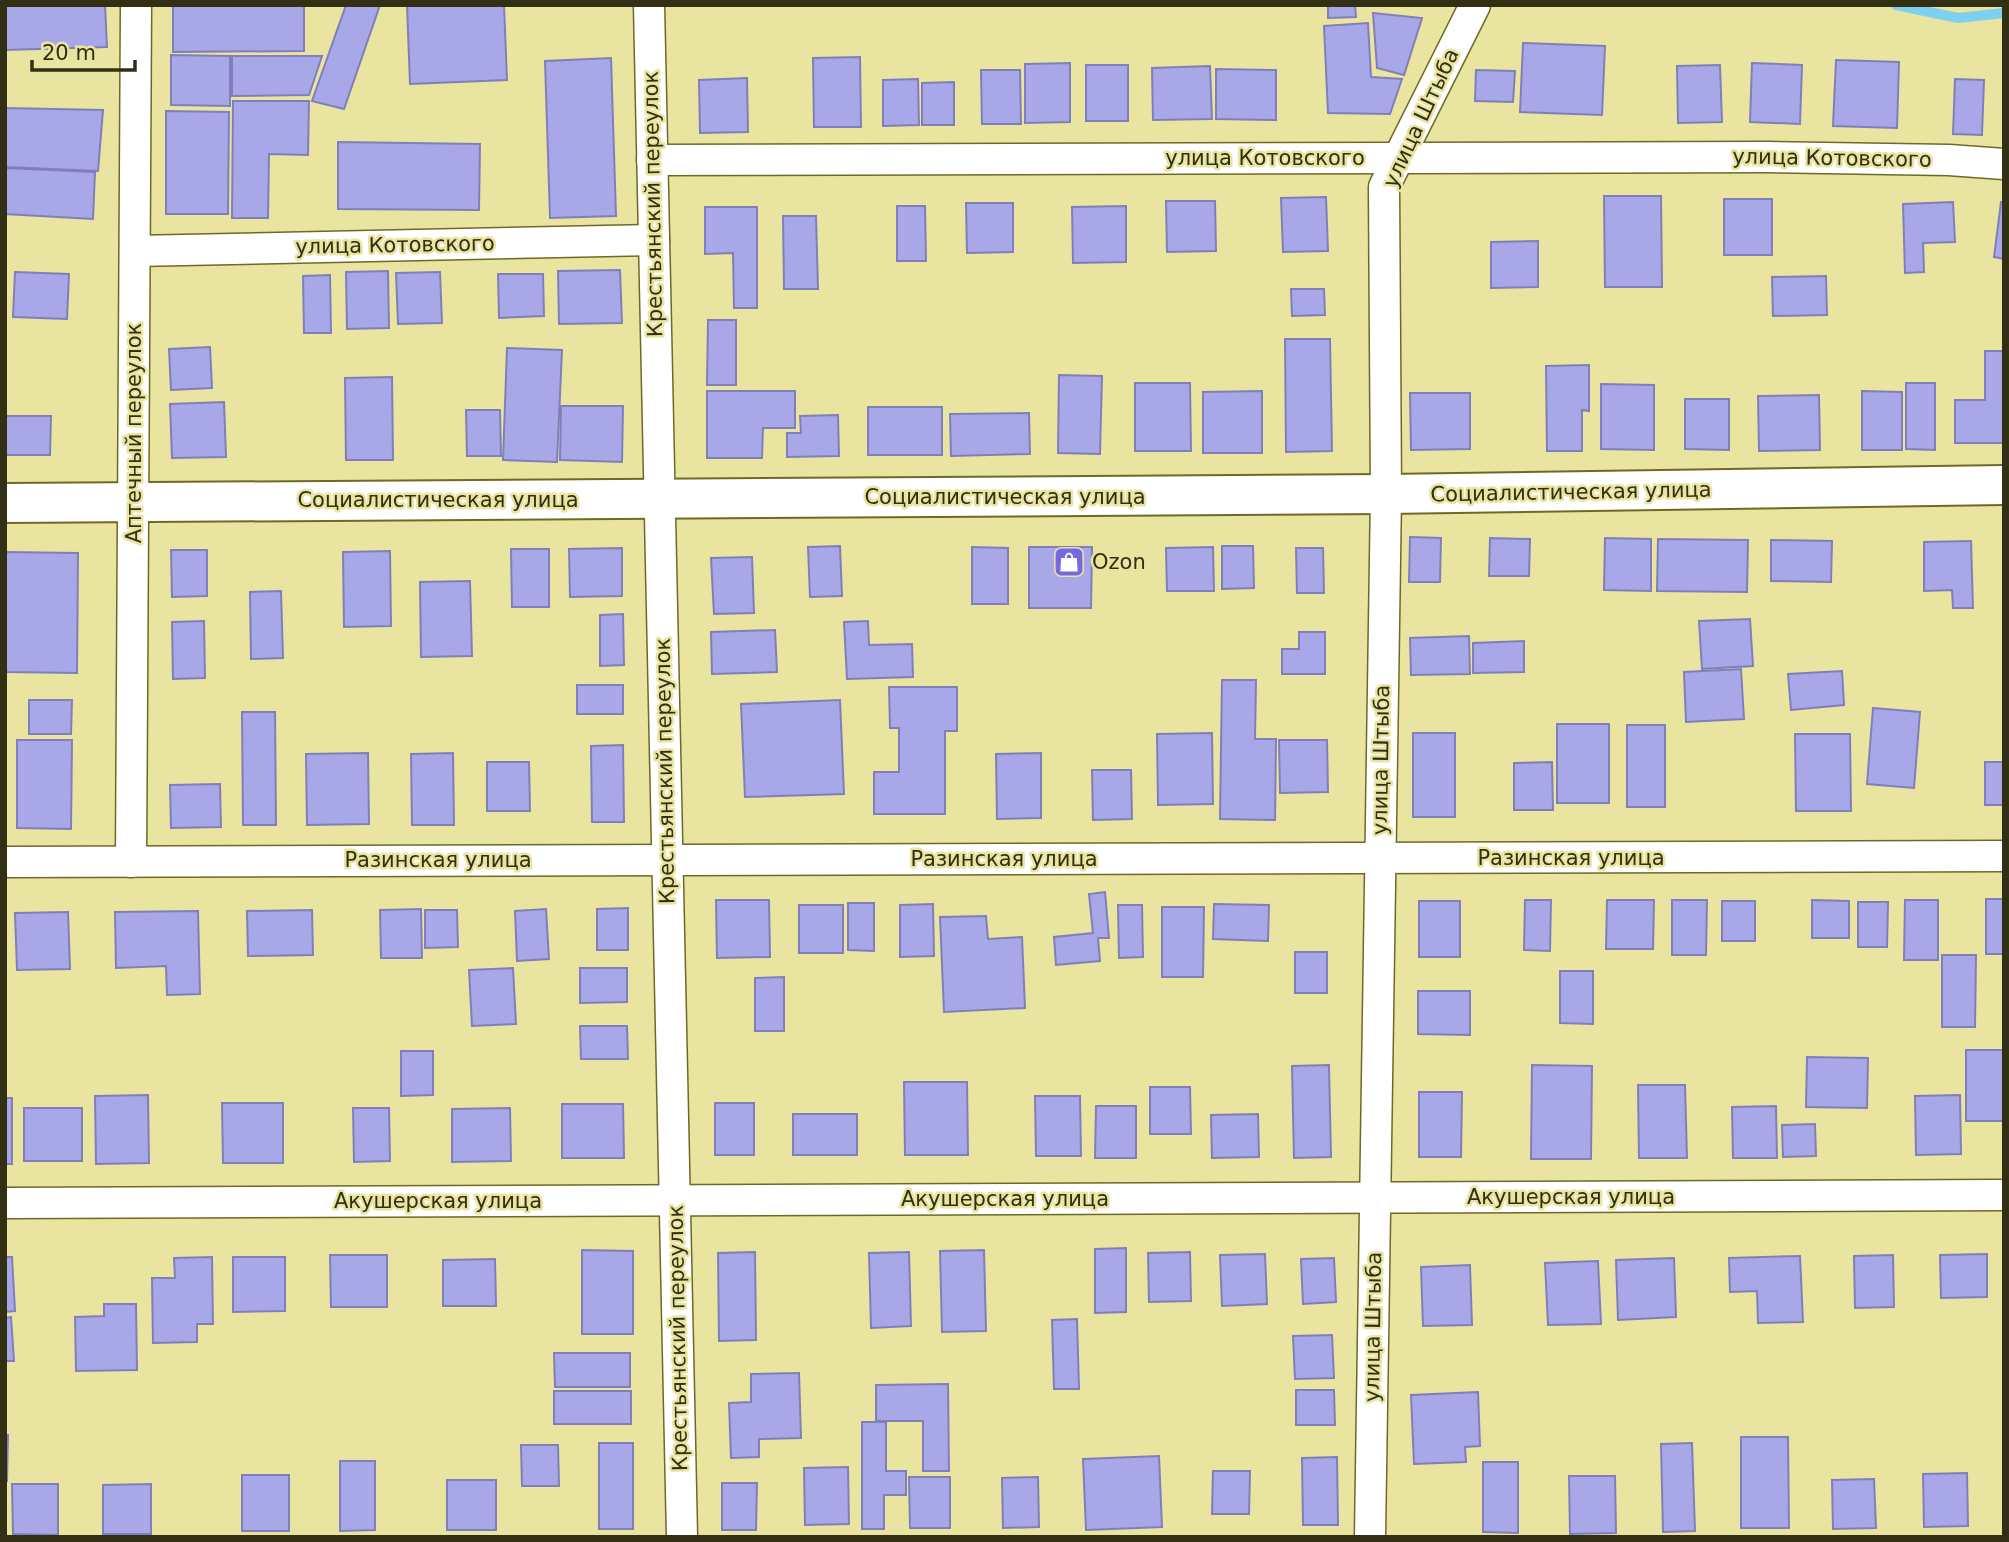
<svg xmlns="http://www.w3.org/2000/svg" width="2009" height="1542" viewBox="0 0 2009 1542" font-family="'DejaVu Sans',sans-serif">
<rect width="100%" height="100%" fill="#e9e49f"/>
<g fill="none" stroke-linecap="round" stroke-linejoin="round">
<path stroke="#7ed0ef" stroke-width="10" d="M1896 5 1958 18 2004 13"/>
</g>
<g fill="#a8a7e7" stroke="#807fb9" stroke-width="2">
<path d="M5 5H105L107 47 5 50Z"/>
<path d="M173 5H304V51L173 52Z"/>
<path d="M346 5H380L344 109 312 101Z"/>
<path d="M407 5H504L507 80 410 84Z"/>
<path d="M1328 5H1355L1356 17 1328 18Z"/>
<path d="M1373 13 1422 18 1404 75 1377 68Z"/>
<path d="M1368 23 1371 77 1402 79 1390 114 1328 113 1324 26Z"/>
<path d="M1523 43 1605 46 1602 115 1520 112Z"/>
<path d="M171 55 230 56V106L171 105Z"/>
<path d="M232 56H322L309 95 232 96Z"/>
<path d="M860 57 861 127H814L813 58Z"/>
<path d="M611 58 616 216 550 218 545 61Z"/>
<path d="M1836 60 1899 62 1897 128 1833 126Z"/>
<path d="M1070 63V122L1025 123V64Z"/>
<path d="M1752 63 1802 65 1800 124 1750 122Z"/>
<rect x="1086" y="65" width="42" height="56"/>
<path d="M1720 65 1722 122 1678 123 1677 66Z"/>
<path d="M1210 66 1212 119 1153 120 1152 68Z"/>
<path d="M1216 69 1276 70V120L1216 119Z"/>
<path d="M981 70H1020L1021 124H982Z"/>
<path d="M1476 70 1515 71 1513 102 1475 101Z"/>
<path d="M747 78 748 132 700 133 699 80Z"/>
<path d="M918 79 919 125 883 126V80Z"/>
<path d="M1955 79 1984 80 1982 135 1953 134Z"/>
<path d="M954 82V125H922V83Z"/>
<path d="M233 101H309L308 155 269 154 268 218H232Z"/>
<path d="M5 108 103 110 98 171 5 167Z"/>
<path d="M166 111 229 112 228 214H166Z"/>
<path d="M338 142 480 144 479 210 338 209Z"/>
<path d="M5 168 95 172 93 219 5 214Z"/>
<path d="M1604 196H1661L1662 287H1605Z"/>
<path d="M1326 197 1328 251 1283 252 1281 198Z"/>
<rect x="1724" y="199" width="48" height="56"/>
<path d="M1166 201H1215L1216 251 1167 252Z"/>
<path d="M1953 202 1955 242 1923 243 1924 272 1905 273 1903 204Z"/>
<path d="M2001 202 2004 203V259L1994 257Z"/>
<path d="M966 203H1013V252L967 253Z"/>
<path d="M897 206H925L926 261H897Z"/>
<path d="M1126 206V262L1073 263 1072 207Z"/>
<path d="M705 207H757V308H734L733 253 705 254Z"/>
<path d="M783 216H816L818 289H784Z"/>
<path d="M1538 241V287L1491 288V242Z"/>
<path d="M620 270 622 323 559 324 558 271Z"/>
<path d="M388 271 389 328 347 329 346 272Z"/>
<path d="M15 272 69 274 67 319 13 317Z"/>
<path d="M440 272 442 323 398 324 396 273Z"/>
<path d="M498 274H543L544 316 499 318Z"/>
<path d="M330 275 331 333H304L303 276Z"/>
<path d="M1826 276 1827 315 1773 316 1772 277Z"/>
<path d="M1291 289H1324L1325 315 1292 316Z"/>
<path d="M708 320H736V385H707Z"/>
<path d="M1285 339H1330L1332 451 1286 452Z"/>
<path d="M210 347 212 388 171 390 169 349Z"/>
<path d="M507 348 562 350 557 462 503 460Z"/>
<path d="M1985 351H2004V443H1955V400H1985Z"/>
<path d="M1589 365V411L1582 410V451H1547L1546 366Z"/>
<path d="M1059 375 1102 376 1100 454 1058 453Z"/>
<path d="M392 377 393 460H346L345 378Z"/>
<path d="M1135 383H1190L1191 451H1135Z"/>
<path d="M1906 383H1935V450L1906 449Z"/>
<path d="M1601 384 1654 385V450L1601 449Z"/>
<path d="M707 391H795V428H763L762 458H707Z"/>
<path d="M1262 391V453H1203V392Z"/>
<path d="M1862 391 1902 392V450H1862Z"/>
<path d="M1410 393H1470V449L1411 450Z"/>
<path d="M1819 395 1820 450 1759 451 1758 396Z"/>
<path d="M1685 399H1729V450L1685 449Z"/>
<path d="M224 402 226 457 172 458 170 404Z"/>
<path d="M561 406H623L622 462 560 460Z"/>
<rect x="868" y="407" width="74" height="48"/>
<path d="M466 410H500L501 456H467Z"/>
<path d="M1029 413 1030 454 951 456 950 414Z"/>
<path d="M838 415 839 456 787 457V433H801L800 416Z"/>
<path d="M5 416H51L50 455H5Z"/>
<path d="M1410 537 1441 538 1440 582H1409Z"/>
<path d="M1490 538 1530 539 1529 576H1489Z"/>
<path d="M1605 538 1651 539V591L1604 590Z"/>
<path d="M1658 539 1748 540 1747 592 1657 591Z"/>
<path d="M1771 540 1832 541 1831 582 1771 581Z"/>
<path d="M1971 541 1973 608H1953L1952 590 1924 591V542Z"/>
<path d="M840 546 842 596 810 597 808 547Z"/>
<path d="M1222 546H1253L1254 588 1222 589Z"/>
<path d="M972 547 1008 548V604H972Z"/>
<path d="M1029 547H1092L1091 608H1029Z"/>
<path d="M1213 547 1214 591H1167L1166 548Z"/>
<path d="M622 548V596L570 597 569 549Z"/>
<path d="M1296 548H1323L1324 593H1297Z"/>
<path d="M511 549H549V607H512Z"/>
<path d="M171 550H207V596L172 597Z"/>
<path d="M390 551 391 626 344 627 343 552Z"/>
<path d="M5 552 78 553 77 673 5 672Z"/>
<path d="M752 557 754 613 714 614 711 558Z"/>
<path d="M470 581 472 656 421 657 420 582Z"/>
<path d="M281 591 283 658 251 659 250 592Z"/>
<path d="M623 614 624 665 600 666V615Z"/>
<path d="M1750 619 1753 666 1702 669 1699 621Z"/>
<path d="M204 621 205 678 173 679 172 622Z"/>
<path d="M868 621 869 645 912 644 913 677 847 679 844 622Z"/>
<path d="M775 630 777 672 712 674 711 632Z"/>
<path d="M1299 632H1325V674H1282V649H1299Z"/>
<path d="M1469 636 1470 674 1411 675 1410 638Z"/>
<path d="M1524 641V672L1473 673V643Z"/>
<path d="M1741 669 1744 719 1686 722 1684 672Z"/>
<path d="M1842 671 1844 705 1791 710 1788 674Z"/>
<path d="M1222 680H1256L1255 739H1276L1275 820 1220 819Z"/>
<rect x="577" y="685" width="46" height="29"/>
<path d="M889 687H957V731H945V814H874V772H899V728H890Z"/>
<path d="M29 700H72L71 734H29Z"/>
<path d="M840 700 844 794 745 797 741 704Z"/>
<path d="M1873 708 1920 712 1914 788 1867 784Z"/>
<path d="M242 712H275L276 825H243Z"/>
<rect x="1557" y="724" width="52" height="79"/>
<rect x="1627" y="725" width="38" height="82"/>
<path d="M1212 733 1213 804 1158 805 1157 734Z"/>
<rect x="1413" y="733" width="42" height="84"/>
<path d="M1795 734H1850L1851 811H1796Z"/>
<path d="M17 740H72L71 829 17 828Z"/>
<path d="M1279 740H1327L1328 792 1280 793Z"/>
<path d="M623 745 624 822H592L591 746Z"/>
<path d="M368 753 369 824 307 825 306 754Z"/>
<path d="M453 753 454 825H412L411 754Z"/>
<path d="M1041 753V818L997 819 996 754Z"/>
<path d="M487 762H529L530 811H487Z"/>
<path d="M1552 762 1553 810H1514V763Z"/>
<rect x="1985" y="762" width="19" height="43"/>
<path d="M1092 770H1131L1132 819 1093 820Z"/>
<path d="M220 784 221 827 171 828 170 785Z"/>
<path d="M1105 892 1109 938H1098L1100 961 1056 965 1054 937 1093 933 1089 894Z"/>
<rect x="1986" y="899" width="18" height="55"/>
<path d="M716 900H769L770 957 717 958Z"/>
<path d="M1525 900H1551L1550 951 1524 950Z"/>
<path d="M1607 900H1654L1653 949H1606Z"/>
<path d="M1672 900H1707L1706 955H1672Z"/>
<path d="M1812 900 1849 901V938H1812Z"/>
<path d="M1905 900H1938V960H1904Z"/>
<rect x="1419" y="901" width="41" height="56"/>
<rect x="1722" y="901" width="33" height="40"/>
<path d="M1858 902H1888L1887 947H1858Z"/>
<path d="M848 903H874V951L848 950Z"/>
<path d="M933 904 934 956 900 957V905Z"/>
<path d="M1214 904 1269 905 1268 941 1213 939Z"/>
<rect x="799" y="905" width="44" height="48"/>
<path d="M1118 905H1142L1143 957 1119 958Z"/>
<path d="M1162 907H1204L1203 977H1162Z"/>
<path d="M628 908V950H597V909Z"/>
<path d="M421 909 422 958H381L380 910Z"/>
<path d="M546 909 549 959 517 961 515 911Z"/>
<path d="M312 910 313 955 248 956 247 911Z"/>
<path d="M425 910H457L458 947 425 948Z"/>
<path d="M198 911 200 994 167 995 166 966 116 968 115 912Z"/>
<path d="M68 912 70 969 17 970 15 913Z"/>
<path d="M986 916 988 939 1022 937 1025 1008 944 1012 940 917Z"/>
<rect x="1295" y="952" width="32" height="41"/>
<path d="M1942 955H1976L1975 1027H1942Z"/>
<path d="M513 968 516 1024 472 1026 469 970Z"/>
<path d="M580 968H627V1002L580 1003Z"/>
<path d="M1560 971H1593V1024L1560 1023Z"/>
<path d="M784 977V1031H755V978Z"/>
<path d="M1418 991H1470V1035L1418 1034Z"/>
<path d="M580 1026H627L628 1059H581Z"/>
<rect x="1966" y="1050" width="38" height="71"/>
<path d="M401 1051H433V1095L401 1096Z"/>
<path d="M1807 1057 1868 1058 1867 1108 1806 1107Z"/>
<path d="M1329 1065 1331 1157 1294 1158 1292 1066Z"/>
<path d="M1532 1065 1592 1066 1591 1159H1531Z"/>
<path d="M904 1082H967L968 1155H905Z"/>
<path d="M1638 1085H1685L1687 1158H1639Z"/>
<path d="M1150 1087H1190L1191 1134H1150Z"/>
<path d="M1419 1092H1462L1461 1157H1419Z"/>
<path d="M148 1095 149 1163 96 1164 95 1096Z"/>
<path d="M1960 1095 1961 1154 1916 1155 1915 1096Z"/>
<path d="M1035 1096H1080L1081 1156H1036Z"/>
<rect x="5" y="1098" width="7" height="66"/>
<path d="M222 1103H283V1163H223Z"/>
<rect x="715" y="1103" width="39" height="52"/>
<path d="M562 1104H623L624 1158H562Z"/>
<path d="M1096 1106H1136V1158H1095Z"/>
<path d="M1776 1106 1777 1158H1733L1732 1107Z"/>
<rect x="24" y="1108" width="58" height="53"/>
<path d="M353 1108H389L390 1161 354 1162Z"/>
<path d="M510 1108 511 1161 452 1162V1109Z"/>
<rect x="793" y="1114" width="64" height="41"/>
<path d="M1258 1114 1259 1157 1212 1158 1211 1115Z"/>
<path d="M1815 1124 1816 1156 1783 1157 1782 1125Z"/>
<path d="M1126 1248V1312L1095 1313V1249Z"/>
<path d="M582 1250 633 1251V1334H582Z"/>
<path d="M984 1250 986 1331 942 1332 940 1251Z"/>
<path d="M755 1252 756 1340 719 1341 718 1253Z"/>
<path d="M909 1252 911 1326 871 1328 869 1253Z"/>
<path d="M1190 1252 1191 1301 1149 1302 1148 1253Z"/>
<path d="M1265 1254 1267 1304 1222 1306 1220 1255Z"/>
<path d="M1987 1254V1297L1941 1298 1940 1255Z"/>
<path d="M330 1255H387V1307H331Z"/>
<path d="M1893 1255 1894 1307 1855 1308 1854 1256Z"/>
<path d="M1800 1256 1803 1322 1758 1323 1757 1291 1730 1292 1729 1258Z"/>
<path d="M5 1257H12L15 1311 5 1312Z"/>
<path d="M212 1257 213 1324H197V1342L153 1343 152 1278H175L174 1258Z"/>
<path d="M233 1257H285V1311L233 1312Z"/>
<path d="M1334 1258 1336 1302 1303 1304 1301 1259Z"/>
<path d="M1674 1258 1676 1317 1618 1320 1616 1260Z"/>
<path d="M495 1259 496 1306H443V1260Z"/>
<path d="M1598 1261 1601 1324 1548 1325 1545 1263Z"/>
<path d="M1470 1265 1472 1325 1423 1326 1421 1267Z"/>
<path d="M104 1304H136L137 1370 76 1371 75 1317 104 1316Z"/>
<path d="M11 1317 14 1361H5V1318Z"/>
<path d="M1077 1319 1079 1389H1054L1052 1320Z"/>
<path d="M1332 1335 1334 1378 1295 1379 1293 1336Z"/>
<path d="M554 1353H630V1387H555Z"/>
<path d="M799 1373 801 1438 759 1439V1457L731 1458 729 1403 751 1402V1374Z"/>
<path d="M948 1384 949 1471H923V1421H876V1385Z"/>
<path d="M1296 1390H1334L1335 1425H1296Z"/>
<rect x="554" y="1391" width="77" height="33"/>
<path d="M1478 1392 1480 1446 1465 1447 1466 1462 1414 1464 1411 1395Z"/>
<path d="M862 1422H886V1471H906V1495H884V1529H862Z"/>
<path d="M5 1435H8L7 1481H5Z"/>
<path d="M1741 1437H1788L1789 1528H1741Z"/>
<rect x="599" y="1443" width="34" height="86"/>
<path d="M1692 1443 1695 1531 1663 1532 1661 1444Z"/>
<path d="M521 1445H558L559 1486H522Z"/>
<path d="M1159 1456 1162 1527 1086 1530 1083 1459Z"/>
<path d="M1337 1457 1338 1525H1303L1302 1458Z"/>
<path d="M340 1461H375V1530L340 1531Z"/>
<path d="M1483 1462H1518V1533L1483 1532Z"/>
<path d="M848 1467 849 1524 805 1525 804 1468Z"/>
<path d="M1213 1471H1250L1249 1514H1212Z"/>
<path d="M1967 1473 1968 1526 1924 1527 1923 1474Z"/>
<rect x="242" y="1475" width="47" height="56"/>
<path d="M1569 1476H1615L1616 1533 1570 1534Z"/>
<path d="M909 1477H950V1528H910Z"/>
<path d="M1038 1477 1039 1527 1003 1528 1002 1478Z"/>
<path d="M1874 1479 1876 1528 1833 1529 1832 1480Z"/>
<rect x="447" y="1480" width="49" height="50"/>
<path d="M722 1483H757L756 1530H722Z"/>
<path d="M12 1484H58V1535L13 1534Z"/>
<path d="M151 1484V1534H103V1485Z"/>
</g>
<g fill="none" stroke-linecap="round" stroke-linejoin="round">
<g stroke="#6f6926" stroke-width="33">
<g id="street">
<path d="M649 5 682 1537"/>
<path d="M652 160 1768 157 1949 160 2004 164"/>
<path d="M135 251 654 240"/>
<path d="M5 862 2004 856"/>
<path d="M131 862 136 5"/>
<path d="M5 1203 2004 1195"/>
<path d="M1370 1537 1386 494 1384 187 1475 5"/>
</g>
</g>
<g stroke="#6f6926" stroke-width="42">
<path id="secondary" d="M5 503 1386 494 2004 485"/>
</g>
<use href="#street" stroke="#fff" stroke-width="30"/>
<use href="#secondary" stroke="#fff" stroke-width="38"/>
</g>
<defs>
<g id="shop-square" transform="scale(1.575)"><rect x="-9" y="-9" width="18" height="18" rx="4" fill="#7568e3" stroke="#e9e49f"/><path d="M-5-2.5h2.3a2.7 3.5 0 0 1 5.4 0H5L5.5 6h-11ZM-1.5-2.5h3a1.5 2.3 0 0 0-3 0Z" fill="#fff"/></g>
</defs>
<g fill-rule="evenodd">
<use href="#shop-square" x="1069" y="562"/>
</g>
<g text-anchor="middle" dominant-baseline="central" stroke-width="5" stroke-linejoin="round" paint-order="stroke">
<g font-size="21" fill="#323014" stroke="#e9e49f">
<text transform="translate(1421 118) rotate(-65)">улица Штыба</text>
<text x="1265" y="158">улица Котовского</text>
<text transform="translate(1832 158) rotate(1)">улица Котовского</text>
<text transform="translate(653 204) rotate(-91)">Крестьянский переулок</text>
<text transform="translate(395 245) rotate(-1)">улица Котовского</text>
<text transform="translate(134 433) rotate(-90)">Аптечный переулок</text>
<text transform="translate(1571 492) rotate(-1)">Социалистическая улица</text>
<text x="1005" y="497">Социалистическая улица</text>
<text x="438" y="500">Социалистическая улица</text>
<text transform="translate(1381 760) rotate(-89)">улица Штыба</text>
<text transform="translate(665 771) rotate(-91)">Крестьянский переулок</text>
<text x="1571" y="858">Разинская улица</text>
<text x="1004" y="859">Разинская улица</text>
<text x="438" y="860">Разинская улица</text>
<text x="1571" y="1197">Акушерская улица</text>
<text x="1005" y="1199">Акушерская улица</text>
<text x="438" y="1201">Акушерская улица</text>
<text transform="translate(1373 1327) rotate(-89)">улица Штыба</text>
<text transform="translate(678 1338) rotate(-91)">Крестьянский переулок</text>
</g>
<g font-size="21" fill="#323014" stroke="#e9e49f" text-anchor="start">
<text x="1092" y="562">Ozon</text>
</g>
</g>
<rect width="2009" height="1542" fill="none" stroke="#323014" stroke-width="14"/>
<path d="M32 60v10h103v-10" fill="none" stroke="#323014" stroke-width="3.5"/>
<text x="42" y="60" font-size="21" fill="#323014" stroke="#e9e49f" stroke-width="5" paint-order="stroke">20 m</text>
</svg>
